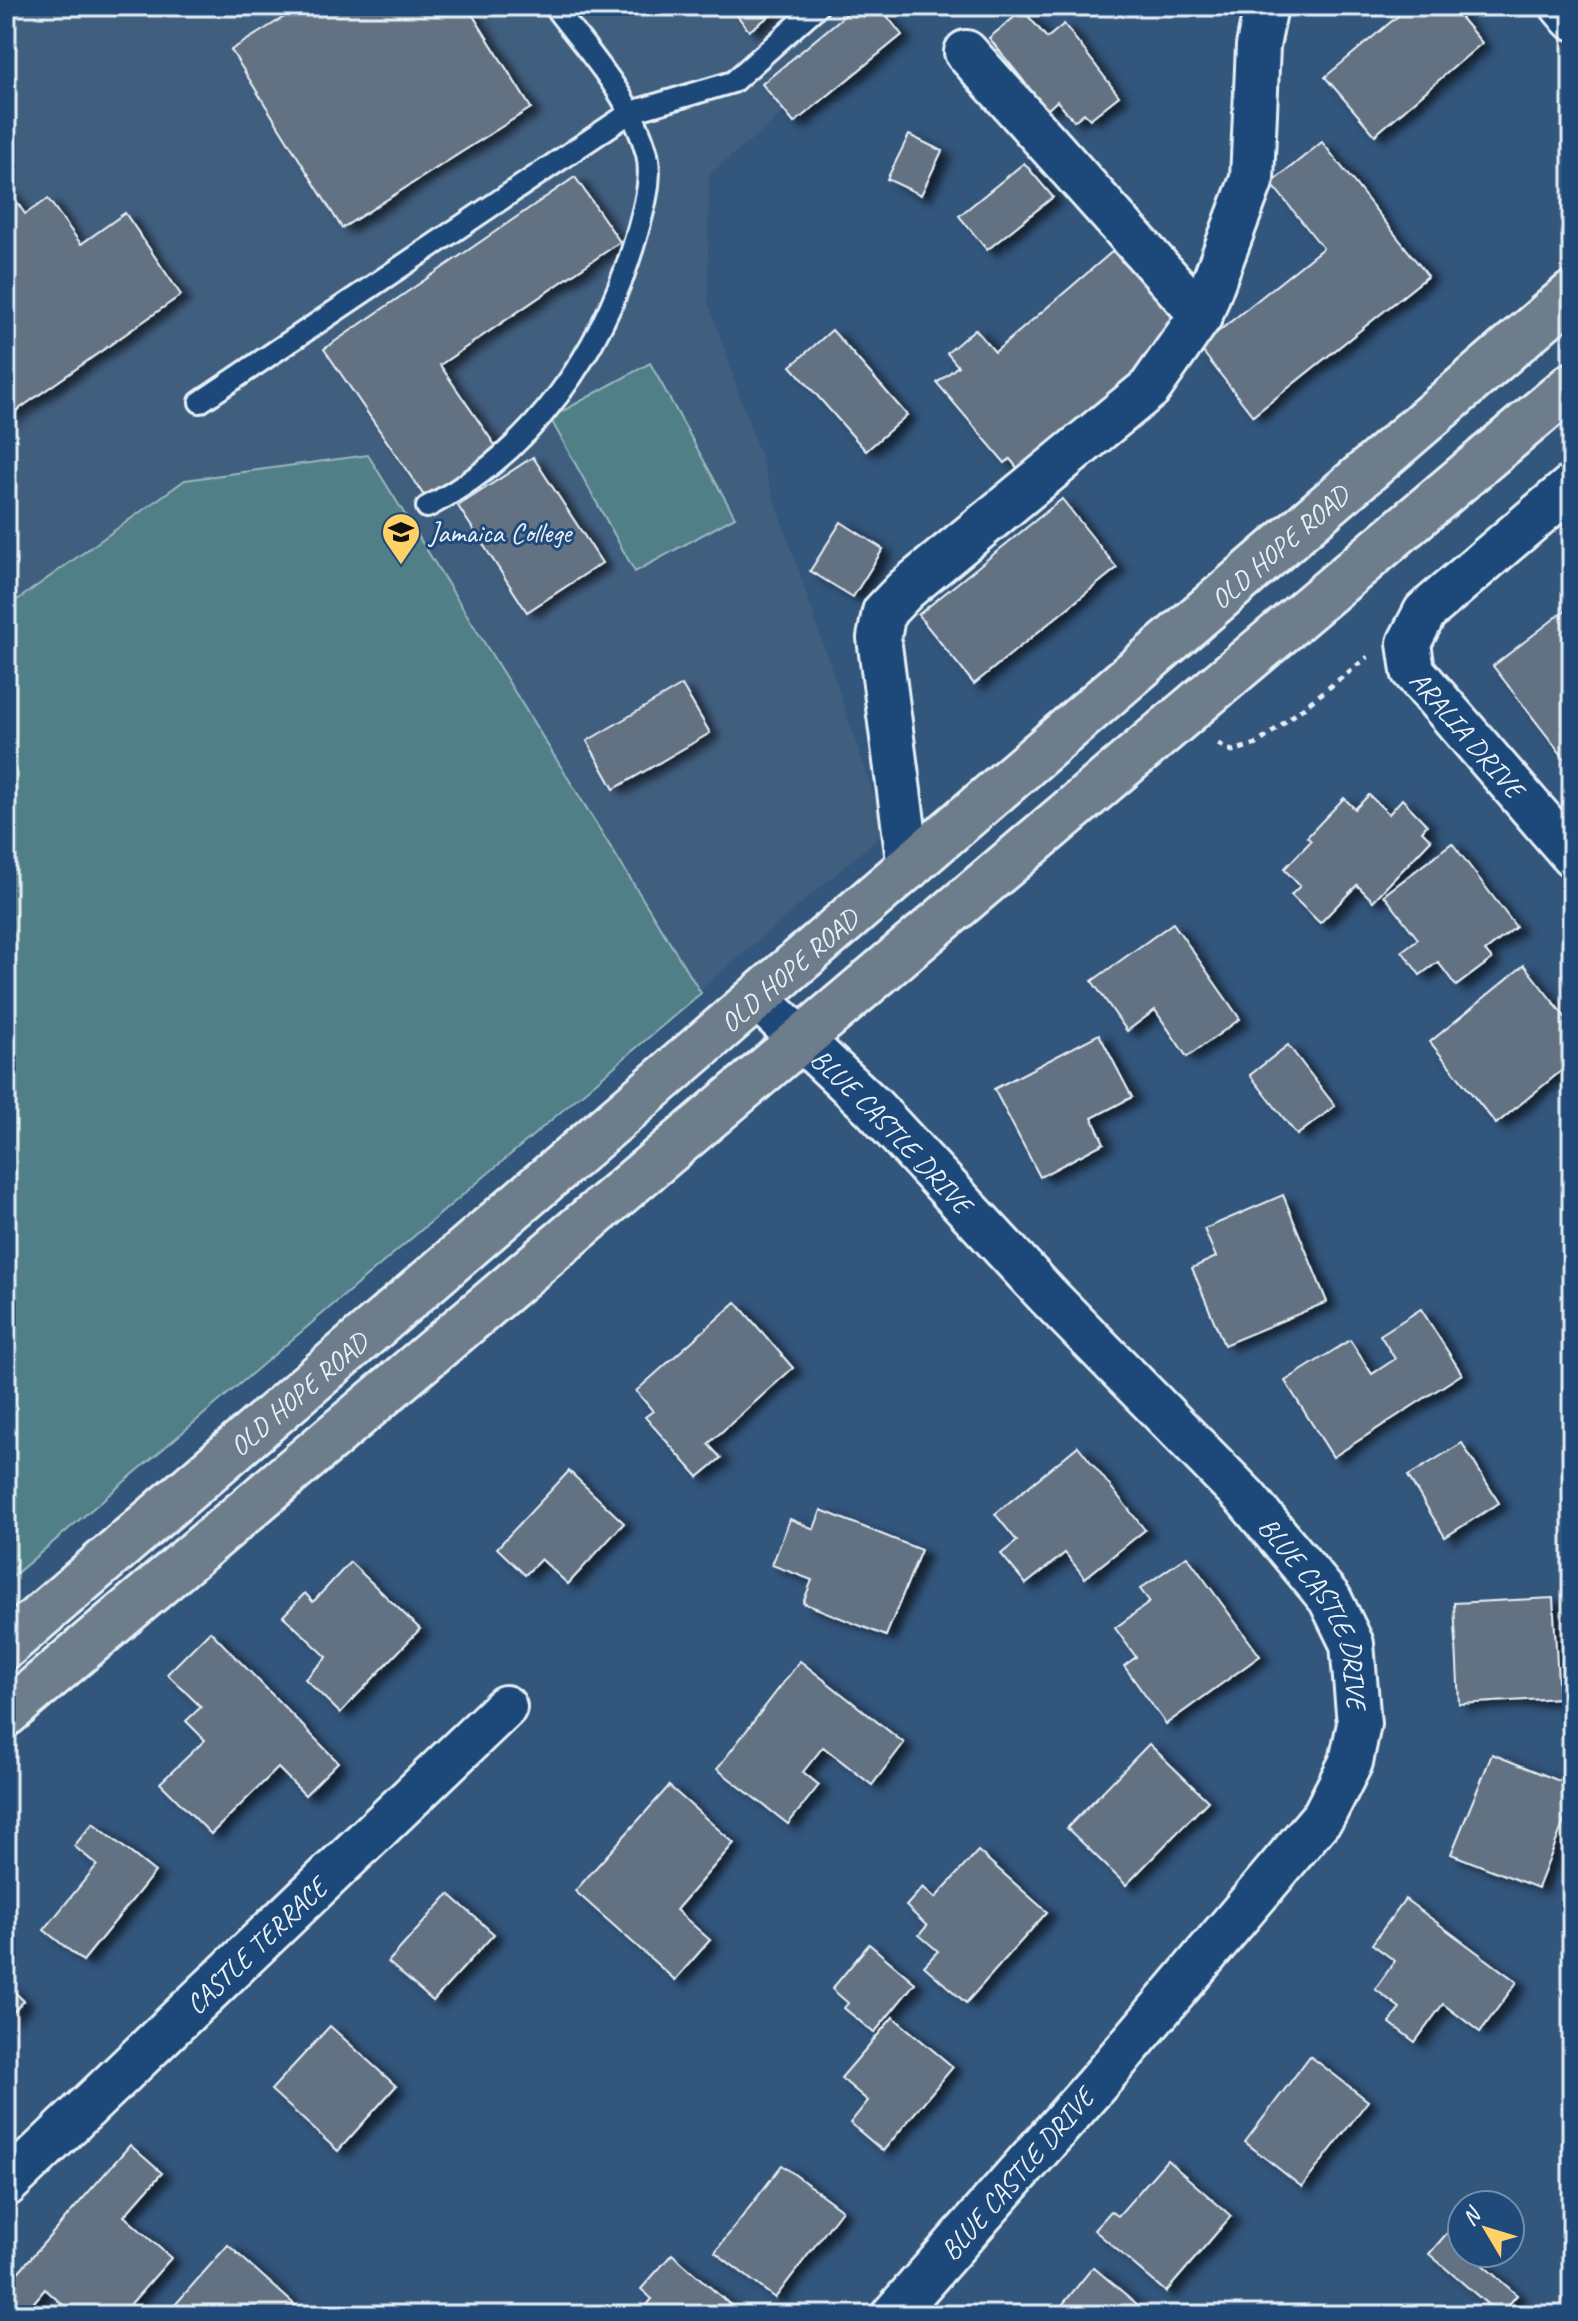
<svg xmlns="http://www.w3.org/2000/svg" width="1578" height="2321" viewBox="0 0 1578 2321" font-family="Caveat,sans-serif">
<defs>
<filter id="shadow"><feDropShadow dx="9" dy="5" stdDeviation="4" flood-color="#0009"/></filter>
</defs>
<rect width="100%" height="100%" fill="#33567d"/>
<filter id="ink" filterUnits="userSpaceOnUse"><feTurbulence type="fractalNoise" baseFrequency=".0125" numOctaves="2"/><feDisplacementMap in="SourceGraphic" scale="16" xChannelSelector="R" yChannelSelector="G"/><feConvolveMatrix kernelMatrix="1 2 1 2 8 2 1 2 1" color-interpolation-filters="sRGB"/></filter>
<g filter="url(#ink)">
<path fill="#415e7f" d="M6 6H911L709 175 708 301 886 831 6 1585Z"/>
<g fill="#517f88" stroke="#9cb8c0" stroke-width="2">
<path d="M650 363 735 517 635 572 550 418Z"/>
<path d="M368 455 701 993 6 1582V608L185 480Z"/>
</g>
<g fill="#637283" stroke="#e8f1f8" stroke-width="2" filter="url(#shadow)">
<path d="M302 6H467L531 108 342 228 231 50Z"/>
<path d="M730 6H783L749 31Z"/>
<path d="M856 6H879L902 35 794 123 762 84Z"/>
<path d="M1392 6H1451L1482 43 1375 135 1325 77 1399 15Z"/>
<path d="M1023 10 1047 38 1064 24 1119 96 1090 119 1084 113 1074 121 1057 101 1047 110 989 38Z"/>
<path d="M909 135 942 151 921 195 887 179Z"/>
<path d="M1322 142 1428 276 1253 416 1199 347 1323 248 1271 183Z"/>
<path d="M1024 163 1053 197 987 250 959 216Z"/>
<path d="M575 177 620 242 440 365 499 451 427 500 324 349Z"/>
<path d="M6 186 25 214 48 199 81 244 125 213 181 295 6 418Z"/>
<path d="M1113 251 1122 262 1134 251 1157 296 1181 325 1161 358 1023 475 1010 459 1005 463 937 383 958 366 947 353 975 329 995 352Z"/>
<path d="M832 330 907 415 866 451 791 366Z"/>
<path d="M533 457 602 563 527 612 458 506Z"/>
<path d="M1062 499 1117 568 974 684 918 615Z"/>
<path d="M841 522 883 549 853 597 810 571Z"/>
<path d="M1572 605V768L1493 666Z"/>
<path d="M682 685 710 733 614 789 587 741Z"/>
<path d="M1369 795 1389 814 1402 799 1427 825 1422 831 1431 840 1373 901 1357 885 1320 923 1291 895 1300 886 1284 869 1311 841 1307 837 1344 798 1355 809Z"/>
<path d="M1452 843 1516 927 1485 951 1492 959 1456 986 1438 962 1420 975 1402 951 1418 939 1384 895Z"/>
<path d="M1173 923 1240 1019 1187 1057 1155 1010 1127 1031 1092 981Z"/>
<path d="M1524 965 1572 1026V1062L1496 1124 1430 1042Z"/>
<path d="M1099 1034 1132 1097 1092 1118 1104 1143 1040 1177 994 1089Z"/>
<path d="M1288 1045 1335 1106 1297 1135 1250 1075Z"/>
<path d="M1283 1195 1327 1302 1224 1345 1192 1268 1216 1257 1204 1229Z"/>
<path d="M736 1302 793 1368 708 1444 721 1458 698 1477 645 1417 653 1411 636 1391Z"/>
<path d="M1421 1309 1462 1374 1333 1457 1285 1381 1350 1340 1372 1374 1395 1359 1380 1335Z"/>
<path d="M1462 1443 1499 1503 1445 1537 1408 1476Z"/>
<path d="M1078 1446 1145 1530 1085 1578 1065 1553 1026 1584 1001 1554 1017 1541 995 1514Z"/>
<path d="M569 1471 624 1523 568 1584 541 1559 525 1575 497 1548Z"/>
<path d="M821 1510 921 1550 886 1636 803 1603 812 1580 772 1565 790 1519 814 1529Z"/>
<path d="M1187 1556 1260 1656 1166 1724 1124 1666 1136 1657 1115 1628 1150 1602 1140 1589Z"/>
<path d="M350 1562 420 1629 340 1713 305 1679 327 1657 283 1616 305 1593 313 1602Z"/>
<path d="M1553 1598 1559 1698 1459 1704 1454 1603Z"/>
<path d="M210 1631 338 1762 305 1795 278 1768 211 1834 160 1783 205 1740 186 1721 201 1707 167 1674Z"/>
<path d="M800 1661 904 1743 872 1785 823 1747 803 1772 819 1785 788 1824 717 1769Z"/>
<path d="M1149 1744 1208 1801 1126 1885 1067 1828Z"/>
<path d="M1492 1754 1572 1786V1801L1538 1888 1451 1854Z"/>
<path d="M669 1786 734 1843 676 1910 710 1940 675 1980 575 1891Z"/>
<path d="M93 1823 155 1872 83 1961 44 1930 97 1865 74 1846Z"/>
<path d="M978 1851 1047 1912 966 2003 924 1966 938 1951 919 1935 927 1926 906 1906 923 1887 935 1898Z"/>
<path d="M449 1894 494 1934 433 2001 388 1962Z"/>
<path d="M1405 1899 1517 1982 1480 2032 1443 2004 1415 2042 1390 2023 1400 2008 1375 1989 1395 1961 1372 1944Z"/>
<path d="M869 1944 915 1983 874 2033 844 2008 848 2003 832 1989Z"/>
<path d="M6 1984 24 2001 6 2019Z"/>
<path d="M893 2017 953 2067 883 2151 850 2123 868 2101 841 2078Z"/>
<path d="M330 2026 396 2086 338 2151 271 2090Z"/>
<path d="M1310 2056 1368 2101 1302 2187 1245 2142Z"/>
<path d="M130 2145 162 2173 124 2216 171 2258 121 2315H69L71 2312 45 2289 24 2314 6 2298V2286Z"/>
<path d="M1167 2160 1231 2216 1166 2292 1094 2230 1111 2211 1118 2216Z"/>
<path d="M782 2165 842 2210 775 2298 715 2252Z"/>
<path d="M1447 2233 1462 2247V2253H1469L1517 2295 1500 2315 1429 2254Z"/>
<path d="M228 2245 305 2314 304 2315H166Z"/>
<path d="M672 2254 742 2315H638L652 2299 641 2289Z"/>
<path d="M1093 2267 1143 2309 1138 2315H1054Z"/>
</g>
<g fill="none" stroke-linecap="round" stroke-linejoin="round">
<g stroke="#e8f1f8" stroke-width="26">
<g id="lane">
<path d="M200 402 631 112 733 82 818 6"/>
<path d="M427 507C533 452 603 351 636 237 643 213 653 179 647 154 633 99 587 51 554 6"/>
</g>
</g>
<g stroke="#e8f1f8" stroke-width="48">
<g id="street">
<path d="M1562 6 1572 18"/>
<path d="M966 52 1201 315"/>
<path id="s1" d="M1572 486 1425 612 1409 643 1413 671 1572 855"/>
<path d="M909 868 879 638 884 612 906 589 1150 388 1201 315 1252 179 1258 46 1266 6"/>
<path id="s2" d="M758 999 873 1107 1048 1296 1246 1498 1330 1599 1352 1644 1359 1724 1351 1762 1324 1815 1101 2079 893 2315"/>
<path id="s3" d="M6 2185 505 1707"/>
</g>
</g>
<g stroke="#e8f1f8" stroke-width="50">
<g id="primary">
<path id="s4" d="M6 1646 1572 294"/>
<path d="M6 1714 1572 385"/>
</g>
</g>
<path stroke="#e8f1f8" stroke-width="5" stroke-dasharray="6 6" stroke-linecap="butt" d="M1218 744 1232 751 1257 744 1368 657"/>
<use href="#lane" stroke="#1f4a7a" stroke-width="20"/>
<use href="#street" stroke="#1f4a7a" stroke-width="42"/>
<use href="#primary" stroke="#6d7d8c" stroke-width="44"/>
</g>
</g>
<defs>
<g id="school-pin" transform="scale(2)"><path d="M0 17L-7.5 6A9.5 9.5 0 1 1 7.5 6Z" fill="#ffd166" stroke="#1f4a7a"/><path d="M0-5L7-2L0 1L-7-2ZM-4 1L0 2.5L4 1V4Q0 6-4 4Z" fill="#111"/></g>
</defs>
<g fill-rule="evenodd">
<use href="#school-pin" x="401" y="532"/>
</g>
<g text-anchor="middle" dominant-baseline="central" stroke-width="6" stroke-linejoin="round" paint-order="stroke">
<g font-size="28" fill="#e8f1f8" stroke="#1f4a7a" text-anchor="start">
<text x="429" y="532">Jamaica College</text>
</g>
<g font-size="28" fill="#e8f1f8" stroke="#1f4a7a">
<text stroke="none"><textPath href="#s4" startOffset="1682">OLD HOPE ROAD</textPath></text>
<text stroke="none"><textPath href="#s1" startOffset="340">ARALIA DRIVE</textPath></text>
<text stroke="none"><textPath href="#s4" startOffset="1034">OLD HOPE ROAD</textPath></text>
<text stroke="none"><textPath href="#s2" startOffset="188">BLUE CASTLE DRIVE</textPath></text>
<text stroke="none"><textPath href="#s4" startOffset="386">OLD HOPE ROAD</textPath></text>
<text stroke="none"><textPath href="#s2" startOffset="836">BLUE CASTLE DRIVE</textPath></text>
<text stroke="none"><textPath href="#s3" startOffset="346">CASTLE TERRACE</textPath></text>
<text transform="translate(1017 2174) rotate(-49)">BLUE CASTLE DRIVE</text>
</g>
</g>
<rect width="1578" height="2321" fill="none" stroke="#1f4a7a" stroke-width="32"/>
<rect x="16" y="16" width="1546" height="2289" fill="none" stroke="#e8f1f8" stroke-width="3" filter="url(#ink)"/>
<g transform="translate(1486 2229) rotate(308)"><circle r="38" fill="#1f4a7a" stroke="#6f8dac" stroke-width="2"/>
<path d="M0-6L14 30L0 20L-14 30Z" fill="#ffd166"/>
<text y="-12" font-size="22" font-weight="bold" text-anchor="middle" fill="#e8f1f8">N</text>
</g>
</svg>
